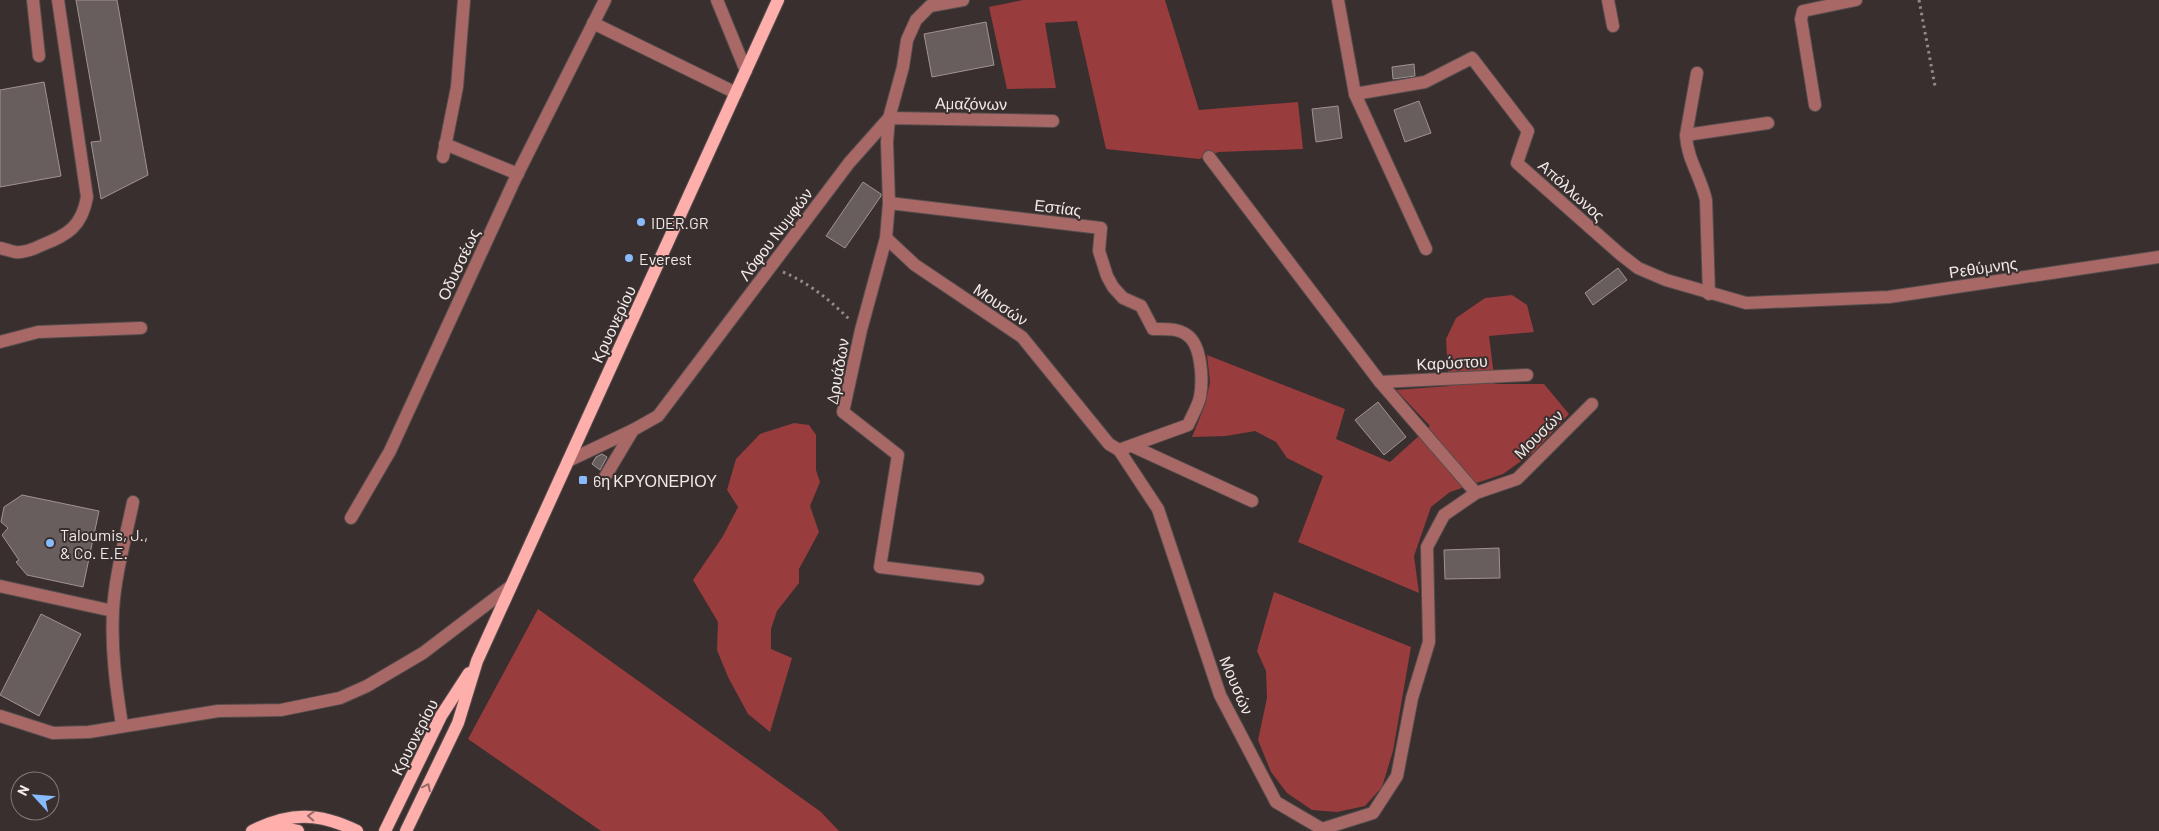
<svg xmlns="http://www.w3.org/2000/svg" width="2159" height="831" viewBox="0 0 2159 831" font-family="Barlow,sans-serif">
<rect width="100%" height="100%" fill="#392f2f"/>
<g fill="#983c3d">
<path d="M1023 0H1165L1199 110 1298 102 1303 149 1219 152 1199 159 1106 149 1077 21 1045 23 1056 88 1007 89 989 7Z"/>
<path d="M1512 295 1527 305 1534 332 1489 336 1495 384H1544L1569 414 1534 452 1503 474 1450 492 1431 507 1414 556 1419 593 1298 542 1323 476 1287 458 1276 442 1255 431 1226 436 1192 437 1205 405 1210 382 1207 355 1345 409 1336 439 1390 462 1430 426 1396 390 1449 386 1446 339 1456 318 1485 298Z"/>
<path d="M794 423 809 425 816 435V470L820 482 810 506 819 532 799 569V583L777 611 771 629V649L792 658 770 732 748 714 728 677 717 650 718 622 693 580 723 536 738 507 727 490 736 459 760 434Z"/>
<path d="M1274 592 1411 647 1393 751 1382 787 1365 806 1337 812 1312 810 1287 793 1271 772 1258 740 1267 698 1266 671 1257 651Z"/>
<path d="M538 609 821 812 839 831H601L468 739Z"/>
</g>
<g fill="#685e5d" stroke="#a09493">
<path d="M76 0H117L148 175 101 199 91 142 101 141Z"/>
<path d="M986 22 994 65 932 77 924 34Z"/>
<path d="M1414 64 1415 76 1393 79 1392 67Z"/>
<path d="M44 82 61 176 0 187V90Z"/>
<path d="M1419 101 1431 133 1405 142 1394 110Z"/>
<path d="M1338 106 1342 138 1316 142 1312 109Z"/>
<path d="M863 182 881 194V196L845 248 826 236Z"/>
<path d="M1618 268 1627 280 1593 305 1585 293Z"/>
<path d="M1378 402 1406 437 1384 455 1355 420Z"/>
<path d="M602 454 607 457 600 470 592 464 596 457Z"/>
<path d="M22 495 99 511 83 587 27 575 16 562 19 560 2 535 8 528 1 522 4 507Z"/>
<path d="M1499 548 1500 578 1445 579 1444 550Z"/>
<path d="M41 614 81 634 39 716 0 695Z"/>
</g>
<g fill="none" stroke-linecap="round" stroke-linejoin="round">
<g stroke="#564d4d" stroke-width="14">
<g id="minor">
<path d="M33 0 39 56"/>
<path d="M717 0 746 71"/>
<path d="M1338 0 1355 94 1426 249"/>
<path d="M1608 0 1613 26"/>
<path d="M593 23 736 93"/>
<path d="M1697 73 1686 135C1687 159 1701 177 1706 200L1709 294"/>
<path d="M1355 94 1425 82 1472 58 1528 131 1517 163 1620 254 1638 268 1666 280 1746 303 1889 297 2159 257"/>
<path d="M1815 105 1801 19 1803 11 1856 0"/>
<path d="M1686 135 1768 123"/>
<path d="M445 144 518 174"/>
<path d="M443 157 457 87 464 0"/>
<path d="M1209 157 1380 382 1476 493"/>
<path d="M889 203 1101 228 1099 251 1107 276 1113 287 1123 298 1141 306 1153 329C1165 329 1178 328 1187 335 1202 345 1203 381 1200 397 1198 406 1192 416 1188 425L1119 450"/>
<path d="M886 238 915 265 1022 337 1109 444 1119 450 1158 509 1220 695 1276 802 1322 829 1373 813 1397 776 1412 698 1429 642 1427 547 1444 515 1476 493 1517 479 1592 404"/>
<path d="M0 248C5 249 10 251 15 252 24 253 34 249 42 245 68 235 82 226 87 197L58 0"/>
<path d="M0 342 38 332 141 328"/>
<path d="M1380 382 1527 375"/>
<path d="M1132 446 1252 501"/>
<path d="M568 461 633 430 658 416 849 163 889 118 903 67 907 40 916 20 930 6 963 0"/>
<path d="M602 482 633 430"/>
<path d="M351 518 390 451 516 177 605 0"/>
<path d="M978 579 880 567 898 455 843 412 861 330 886 238 889 203 887 142 889 118 1053 121"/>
<path d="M0 586 113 611"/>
<path d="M0 716 53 733 89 732 218 711 281 710 340 698 367 686 423 653 511 586"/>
<path d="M122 725C116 687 111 650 113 611 115 574 126 537 133 502"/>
</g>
</g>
<g stroke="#564d4d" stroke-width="14">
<g id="major">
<path d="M266 827H277L298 831"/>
<path d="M252 831C290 812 318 812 357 831"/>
<path d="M385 831 441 716 469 673"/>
<path d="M406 831 458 723 477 661 778 0"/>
</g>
</g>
<g stroke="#938b8b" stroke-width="3" stroke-dasharray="2.5 4" stroke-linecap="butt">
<path d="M1919 0 1935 86"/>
<path d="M783 272C809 283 830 300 850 320"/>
</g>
<use href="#minor" stroke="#a86866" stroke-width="12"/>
<use href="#major" stroke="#feafab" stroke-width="12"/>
</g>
<defs><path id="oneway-chevron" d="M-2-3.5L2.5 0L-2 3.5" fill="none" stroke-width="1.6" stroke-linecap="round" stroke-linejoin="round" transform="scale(1.25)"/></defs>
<g stroke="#926967">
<use href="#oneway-chevron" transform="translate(427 787) rotate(-64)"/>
<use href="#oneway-chevron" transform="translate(311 816) rotate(-177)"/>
</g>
<g fill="#87bbfb" stroke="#392f2f" stroke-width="2">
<circle cx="641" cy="222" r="5"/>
<circle cx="629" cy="258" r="5"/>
<rect x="578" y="475" width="10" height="10" rx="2.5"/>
<circle cx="50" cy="543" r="5"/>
</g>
<g text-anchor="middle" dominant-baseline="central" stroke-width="4" stroke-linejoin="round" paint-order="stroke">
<g font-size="16" fill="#f0eae9" stroke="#392f2f">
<text transform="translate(971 103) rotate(1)">Αμαζόνων</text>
<text transform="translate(1572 190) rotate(42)">Απόλλωνος</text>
<text transform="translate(1058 207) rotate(7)">Εστίας</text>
<text transform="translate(775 234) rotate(-53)">Λόφου Νυμφών</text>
<text transform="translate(458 264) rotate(-65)">Οδυσσέως</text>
<text transform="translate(1983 267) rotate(-8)">Ρεθύμνης</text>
<text transform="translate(1001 304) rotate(34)">Μουσών</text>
<text transform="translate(613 324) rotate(-65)">Κρυονερίου</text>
<text transform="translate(1452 362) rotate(-3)">Καρύστου</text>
<text transform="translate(837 371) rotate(-80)">Δρυάδων</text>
<text transform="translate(1538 434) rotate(-45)">Μουσών</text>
<text transform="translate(1237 685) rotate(67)">Μουσών</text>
<text transform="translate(414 737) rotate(-63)">Κρυονερίου</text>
</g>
<g font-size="16" fill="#f0eae9" stroke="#392f2f" text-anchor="start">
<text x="651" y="222">IDER.GR</text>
<text x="639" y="258">Everest</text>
<text x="593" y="480">6η ΚΡΥΟΝΕΡΙΟΥ</text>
<text x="60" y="534">Taloumis, J.,<tspan x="60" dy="18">&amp; Co. E.E.</tspan></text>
</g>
</g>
<g transform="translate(35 796) rotate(296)"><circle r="24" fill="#392f2f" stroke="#827a79"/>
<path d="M0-4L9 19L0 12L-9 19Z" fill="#87bbfb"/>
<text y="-8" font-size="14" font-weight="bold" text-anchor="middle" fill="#f0eae9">N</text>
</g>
</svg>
